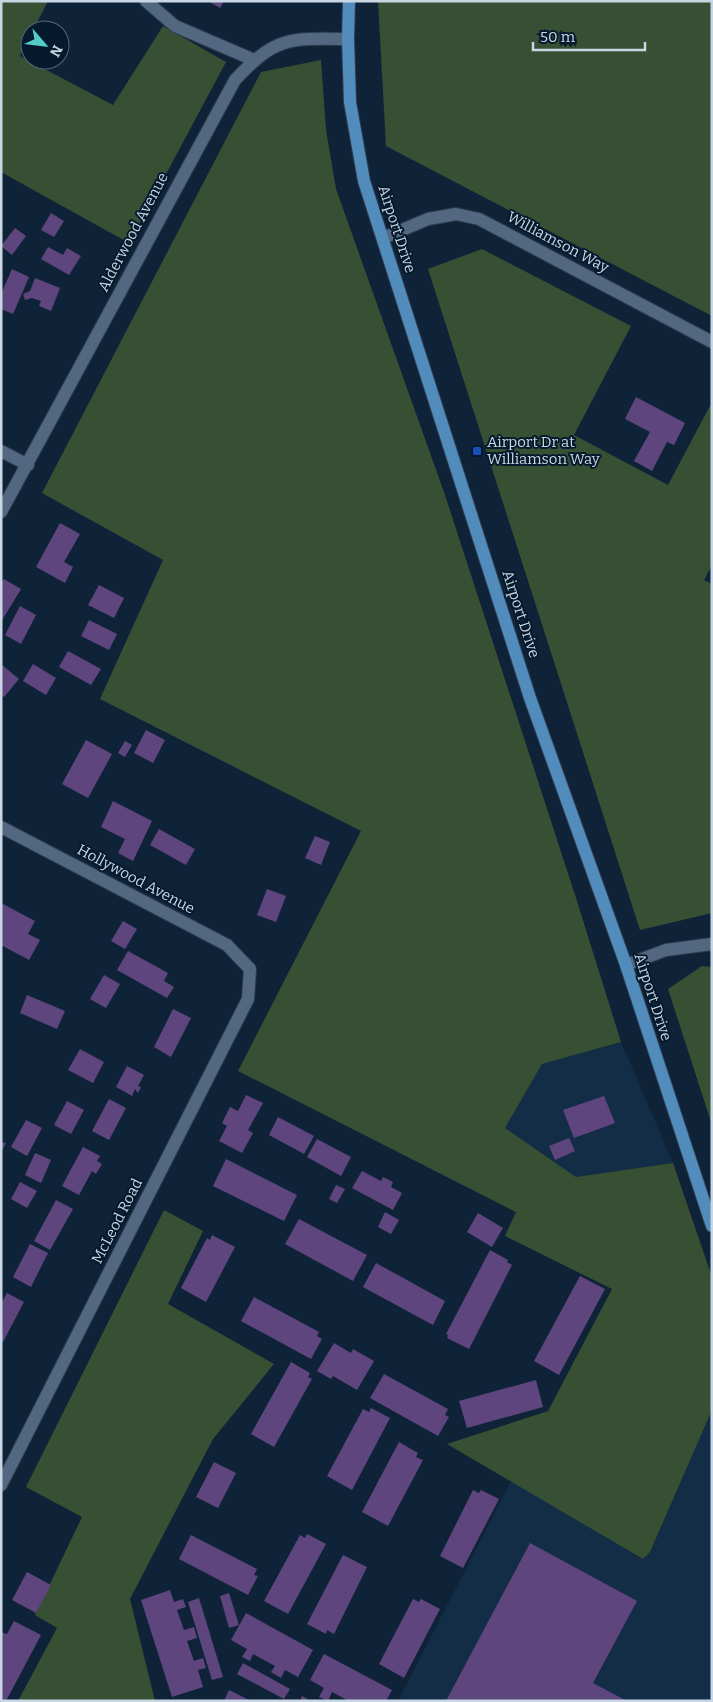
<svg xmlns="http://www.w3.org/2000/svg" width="713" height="1702" viewBox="0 0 713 1702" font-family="Bitter,serif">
<rect width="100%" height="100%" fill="#0f2338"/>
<g fill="#142d47">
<path d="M621 1042 673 1163 576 1177 505 1128 542 1064Z"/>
<path d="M712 1410V1701H398L511 1481 643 1559 650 1552Z"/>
</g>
<g fill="#375033">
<path d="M1 1H48L33 30H30V36L20 56 113 105 163 26 226 62 129 243 1 172Z"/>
<path d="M378 1H712V316L386 146Z"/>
<path d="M321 60 326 130 336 189 445 495 576 898 621 1042 542 1064 505 1128 576 1177 673 1163 712 1277V1410L650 1552 643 1559 447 1444 548 1411 612 1289 505 1236 516 1212 238 1071 361 831 100 699 163 560 42 493 261 72Z"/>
<path d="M482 249 631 326 574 435 668 485 712 402V565L704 580 712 584V913L640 930 428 269Z"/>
<path d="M702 966 712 967V1125L668 989Z"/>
<path d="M164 1210 203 1231 168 1304 274 1364 213 1439 130 1599 155 1701H18L57 1628 35 1615 82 1517 26 1487Z"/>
</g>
<g fill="#5f457d">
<path d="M208 1H224L220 8Z"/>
<path d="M51 213 64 221 54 237 41 230Z"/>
<path d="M15 228 26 236 12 255 1 246Z"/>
<path d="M48 247 63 255 67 248 81 256 69 275 41 259Z"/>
<path d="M12 269 29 277 13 314 1 309V294Z"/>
<path d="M35 278 60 288 51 311 39 306 41 301 32 298 25 300 23 294 30 291Z"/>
<path d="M636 397 685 423 674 445 667 442 652 471 634 461 650 432 625 419Z"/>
<path d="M60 523 80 534 64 562 73 567 65 583 36 567Z"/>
<path d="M4 579 21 589 1 622V583Z"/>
<path d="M99 585 124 598 114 618 88 605Z"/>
<path d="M20 606 36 615 21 644 5 635Z"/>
<path d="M89 620 117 634 109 650 81 636Z"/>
<path d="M68 651 101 669 91 685 59 667Z"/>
<path d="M1 664 19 679 4 697 1 695Z"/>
<path d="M33 664 56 678 46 695 23 681Z"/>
<path d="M146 730 165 740 153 763 134 753Z"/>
<path d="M86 740 112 754 88 798 62 784Z"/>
<path d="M125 741 132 745 125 757 118 753Z"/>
<path d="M113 801 152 821 133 861 118 853 125 839 101 827Z"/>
<path d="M159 829 195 849 186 865 150 845Z"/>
<path d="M315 836 330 842 321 865 305 858Z"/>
<path d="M267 889 286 896 276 922 257 915Z"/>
<path d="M3 904 35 921 28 934 40 940 29 960 1 945V908Z"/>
<path d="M123 921 137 929 125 949 111 941Z"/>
<path d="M128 951 168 973 164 981 174 987 167 998 117 970Z"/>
<path d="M104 975 120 984 106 1008 90 999Z"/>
<path d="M27 995 65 1011 57 1029 20 1013Z"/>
<path d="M173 1009 191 1018 171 1057 154 1047Z"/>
<path d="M80 1049 104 1062 93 1083 68 1070Z"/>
<path d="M127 1066 144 1075 138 1086 141 1087 138 1093 135 1089 132 1096 116 1087Z"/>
<path d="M246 1095 263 1103 248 1130 253 1133 242 1153 219 1141 227 1126 222 1123 230 1107 238 1111Z"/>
<path d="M604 1096 615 1123 574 1138 563 1110Z"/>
<path d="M109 1099 126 1108 109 1140 92 1131Z"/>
<path d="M67 1101 84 1110 71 1134 54 1125Z"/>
<path d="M278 1117 314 1136 304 1154 269 1135Z"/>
<path d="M26 1120 42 1128 27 1156 11 1147Z"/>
<path d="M569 1138 575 1151 555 1160 549 1146Z"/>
<path d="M317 1139 351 1157 341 1176 307 1157Z"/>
<path d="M1 1142 6 1143 1 1153Z"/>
<path d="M83 1147 100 1156 97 1161 102 1164 96 1174 92 1171 79 1195 62 1186Z"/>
<path d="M35 1153 51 1160 41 1183 25 1175Z"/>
<path d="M226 1159 297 1195 284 1221 213 1186Z"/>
<path d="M362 1171 381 1181 383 1177 393 1182 391 1187 402 1193 393 1210 352 1188Z"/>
<path d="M20 1182 37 1191 27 1208 11 1199Z"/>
<path d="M336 1185 345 1189 337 1203 329 1199Z"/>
<path d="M56 1200 73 1209 50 1250 34 1241Z"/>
<path d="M385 1212 399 1220 391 1234 378 1227Z"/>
<path d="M478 1213 503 1228 492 1247 467 1232Z"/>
<path d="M299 1219 367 1255 353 1281 285 1244Z"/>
<path d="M212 1235 235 1247 206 1302 181 1288 207 1238 210 1240Z"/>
<path d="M30 1244 48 1253 31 1287 13 1277Z"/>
<path d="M490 1250 508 1260 507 1262 512 1265 469 1349 447 1338 448 1335 446 1334Z"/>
<path d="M376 1263 445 1301 433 1325 363 1287Z"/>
<path d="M580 1276 605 1289 559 1375 534 1361Z"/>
<path d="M7 1293 24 1302 3 1342 1 1341V1304Z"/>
<path d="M254 1297 319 1332 317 1336 322 1339 311 1359 241 1321Z"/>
<path d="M334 1343 351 1353 353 1349 374 1361 357 1390 333 1376 331 1379 317 1371Z"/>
<path d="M291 1362 310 1373 308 1377 312 1379 274 1447 251 1434Z"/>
<path d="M384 1374 448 1409 445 1415 449 1417 438 1436 370 1398Z"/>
<path d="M536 1380 543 1407 467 1428 459 1401Z"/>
<path d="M371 1408 390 1418 352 1490 327 1476 363 1409 369 1412Z"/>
<path d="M399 1442 418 1453 416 1457 423 1460 388 1526 362 1512Z"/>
<path d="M214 1462 236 1473 218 1508 196 1497Z"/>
<path d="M473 1490 479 1493 481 1490 499 1499 463 1568 440 1556Z"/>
<path d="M307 1534 326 1544 288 1614 264 1601 300 1535 305 1538Z"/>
<path d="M191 1535 257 1569 254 1575 258 1576 248 1595 179 1559Z"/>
<path d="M530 1543 637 1601 593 1683 627 1701H446Z"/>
<path d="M343 1555 367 1567 334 1634 327 1630 326 1634 307 1624Z"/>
<path d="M27 1572 51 1585 36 1613 12 1600Z"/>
<path d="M170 1590 174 1602 183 1599 186 1607 177 1610 184 1630 194 1627 197 1638 187 1641 194 1661 203 1658 206 1668 198 1670 203 1687 172 1697 141 1600Z"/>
<path d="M229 1593 239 1625 229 1628 220 1596Z"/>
<path d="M199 1598 223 1677 212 1680 188 1602Z"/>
<path d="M413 1599 419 1602 421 1599 440 1609 404 1678 379 1664Z"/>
<path d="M246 1613 313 1650 298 1677 285 1670 281 1678 271 1672 275 1666 253 1654 250 1661 242 1657 247 1649 231 1640Z"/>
<path d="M14 1621 41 1635 6 1701H1V1632L7 1634Z"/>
<path d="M324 1654 392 1690 386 1701H349L332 1692 328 1701 319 1697 324 1688 310 1680Z"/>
<path d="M243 1663 290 1689 284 1699 237 1674Z"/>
<path d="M229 1690 251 1701H224Z"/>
<path d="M302 1696 311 1701H300Z"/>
</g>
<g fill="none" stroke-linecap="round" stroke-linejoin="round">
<g stroke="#303c4e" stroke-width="14">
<g id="minor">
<path d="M146 1 175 26 254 60"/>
<path d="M383 238 428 219 456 214 479 219 712 342"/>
<path d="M1 451 28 465"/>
<path d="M1 512 235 80C276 36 290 38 348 39"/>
<path d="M1 827 227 945 250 969 248 999 1 1485"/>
<path d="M626 965 666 950 712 944"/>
</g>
</g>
<g stroke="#303c4e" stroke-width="14">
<path id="major" d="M349 1 348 39 350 102 364 181 530 698 626 965 712 1226"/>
</g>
<use href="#minor" stroke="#526881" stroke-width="12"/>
<use href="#major" stroke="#518cbc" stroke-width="12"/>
</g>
<rect fill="#1a4fb4" stroke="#061a2e" stroke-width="2" x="472" y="446" width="10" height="10" rx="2.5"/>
<g text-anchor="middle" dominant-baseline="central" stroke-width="4" stroke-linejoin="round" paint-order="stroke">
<g font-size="15" fill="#c9d6e4" stroke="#061a2e">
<text transform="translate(397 229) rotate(72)">Airport Drive</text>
<text transform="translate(133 232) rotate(-62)">Alderwood Avenue</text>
<text transform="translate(558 242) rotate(28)">Williamson Way</text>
<text transform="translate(521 614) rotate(72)">Airport Drive</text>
<text transform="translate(136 879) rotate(28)">Hollywood Avenue</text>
<text transform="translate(653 997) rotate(72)">Airport Drive</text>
<text transform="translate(117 1221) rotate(-63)">McLeod Road</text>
</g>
<g font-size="15" fill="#c9d6e4" stroke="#061a2e" text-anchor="start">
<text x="487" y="442">Airport Dr at<tspan x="487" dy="17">Williamson Way</tspan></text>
</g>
</g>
<rect width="713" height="1702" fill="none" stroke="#c9d6e4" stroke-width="5"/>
<g transform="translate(45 45) rotate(118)"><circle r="24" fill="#061a2e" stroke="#546577"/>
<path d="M0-4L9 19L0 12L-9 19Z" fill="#54cdc8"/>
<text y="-8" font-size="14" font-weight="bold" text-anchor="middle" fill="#c9d6e4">N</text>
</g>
<path d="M533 42v8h112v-8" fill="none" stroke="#c9d6e4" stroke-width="2.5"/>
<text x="540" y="42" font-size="15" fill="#c9d6e4" stroke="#061a2e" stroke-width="4" paint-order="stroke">50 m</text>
</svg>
